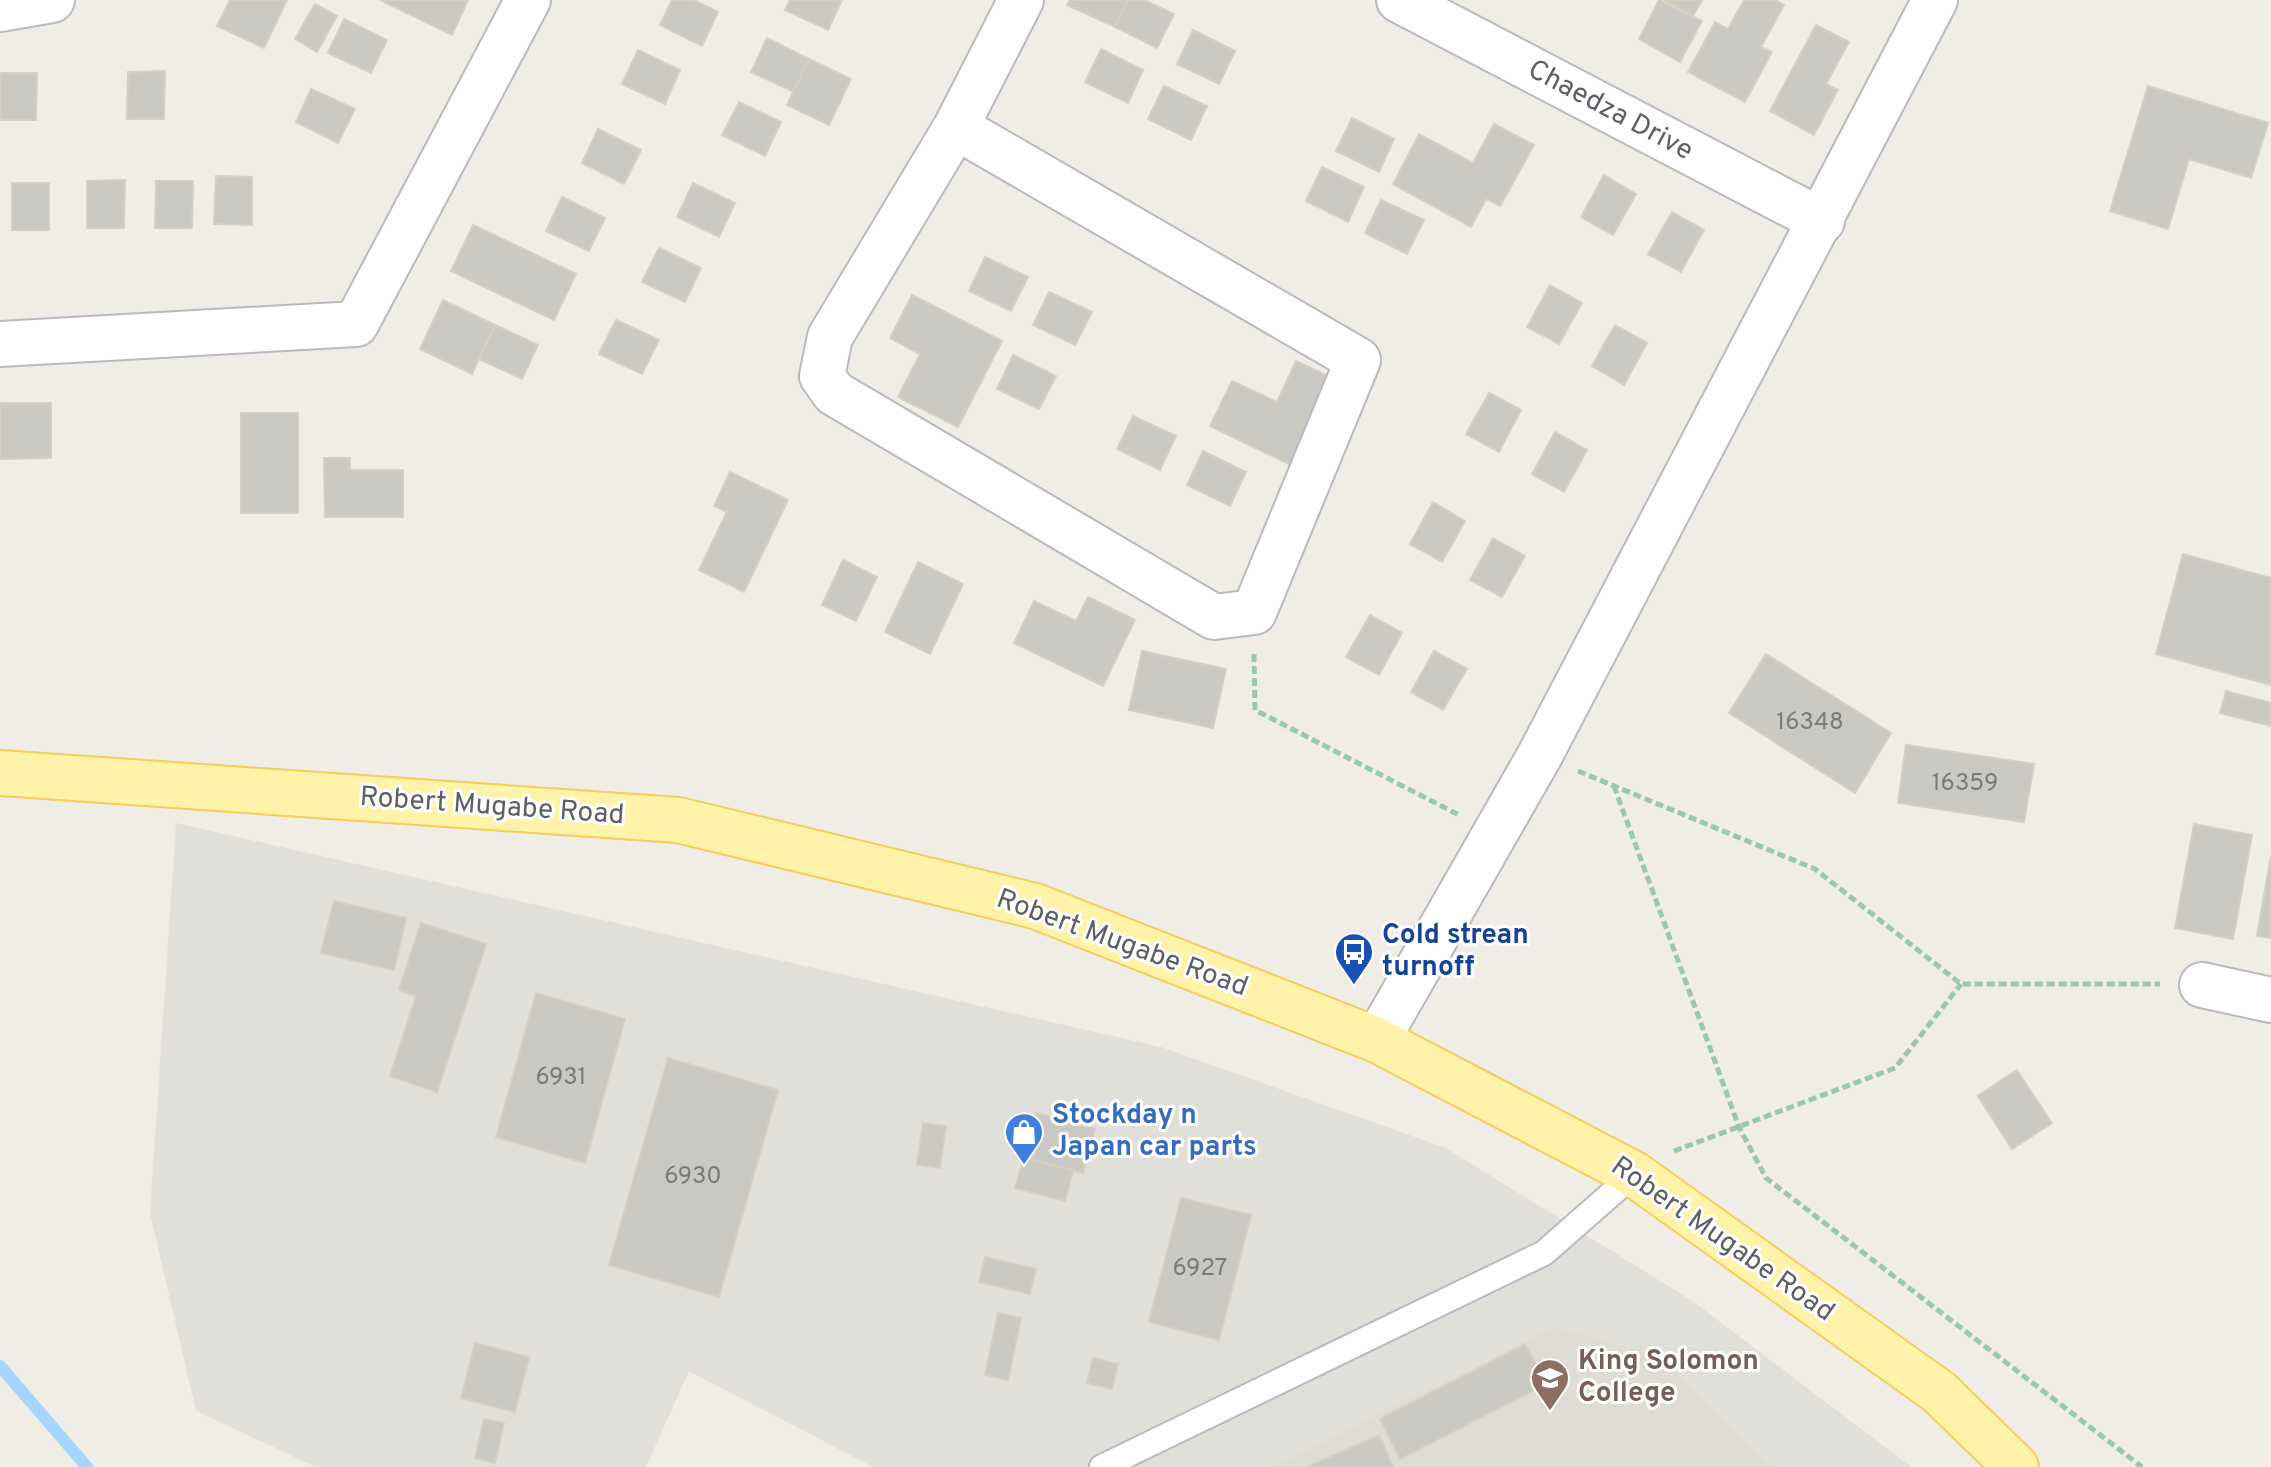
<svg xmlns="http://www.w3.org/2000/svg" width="2271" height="1467" viewBox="0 0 2271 1467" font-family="Overpass,sans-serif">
<rect width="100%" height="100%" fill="#efede5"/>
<path fill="#e0dfd9" d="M176 823 1161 1047 1446 1148 1694 1302 1911 1467H873L689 1371 646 1467H316L196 1411 150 1213Z"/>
<path fill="#e0dcd3" d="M1554 1327 1659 1356 1771 1467H1274Z"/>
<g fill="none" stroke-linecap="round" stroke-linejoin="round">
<path stroke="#a5d6ff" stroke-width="12" d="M0 1366 87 1467"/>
</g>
<g fill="#cac8c2" stroke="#d4cfc3" stroke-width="2">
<path d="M230 0H287L264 48 217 26Z"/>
<path d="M380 0H468L452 35Z"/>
<path d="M672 0H694L718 12 702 46 660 25Z"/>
<path d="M790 0H842L828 30 785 10Z"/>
<path d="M1070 0H1128L1115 27 1067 5Z"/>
<path d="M1128 0H1144L1174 14 1157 48 1115 27Z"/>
<path d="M1659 0 1702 21 1680 62 1639 39Z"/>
<path d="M1664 0H1702L1693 16Z"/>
<path d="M1744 0H1775L1784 5 1761 47 1772 52 1745 102 1688 72 1715 22 1728 29Z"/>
<path d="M315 4 337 16 317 52 295 39Z"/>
<path d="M344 19 387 40 371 73 328 53Z"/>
<path d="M1816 25 1849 42 1826 84 1838 90 1814 135 1770 111Z"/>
<path d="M1193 30 1235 51 1219 84 1177 64Z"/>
<path d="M767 38 809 59 794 92 751 72Z"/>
<path d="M1101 49 1143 70 1128 103 1085 82Z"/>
<path d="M638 50 680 70 665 104 622 84Z"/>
<path d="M809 59 851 79 829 125 787 105Z"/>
<path d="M165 71 164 119H127L128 72Z"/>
<path d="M0 73H37L36 120H0Z"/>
<path d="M1164 86 1207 106 1191 140 1148 119Z"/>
<path d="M2148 86 2268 123 2251 178 2189 159 2168 229 2110 211Z"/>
<path d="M311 89 355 109 338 143 296 122Z"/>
<path d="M739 102 781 122 765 156 722 135Z"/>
<path d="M1352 118 1394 139 1379 172 1336 151Z"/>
<path d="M1494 124 1534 145 1500 206 1486 199 1471 227 1393 184 1419 134 1473 163Z"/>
<path d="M598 129 641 150 624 184 582 163Z"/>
<path d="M1322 167 1364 187 1348 222 1306 201Z"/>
<path d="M1604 175 1636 194 1613 235 1581 217Z"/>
<path d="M216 176 252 177V225L214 224Z"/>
<path d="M125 180 124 228H87V181Z"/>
<path d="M156 181H193L192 228H155Z"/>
<rect x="12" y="183" width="37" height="47"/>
<path d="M693 183 735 203 719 237 677 217Z"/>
<path d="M562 197 605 218 589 251 546 231Z"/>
<path d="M1381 200 1424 220 1407 254 1365 233Z"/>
<path d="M1672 212 1704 230 1681 272 1648 254Z"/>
<path d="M473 225 576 274 554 320 451 271Z"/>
<path d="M659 248 701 268 685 302 642 282Z"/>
<path d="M985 257 1028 277 1011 311 969 291Z"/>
<path d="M1550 285 1582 303 1559 344 1527 327Z"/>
<path d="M1049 292 1092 312 1075 345 1033 325Z"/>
<path d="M912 295 1002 341 958 427 898 397 920 354 890 338Z"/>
<path d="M443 300 495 325 472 374 420 349Z"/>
<path d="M616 320 659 340 642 374 599 354Z"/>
<path d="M495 325 538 345 522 379 479 359Z"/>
<path d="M1615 325 1647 343 1624 385 1592 366Z"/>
<path d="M1013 355 1056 376 1039 409 997 389Z"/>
<path d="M1296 361 1336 380 1295 467 1210 426 1232 381 1277 402Z"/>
<path d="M1489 393 1521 410 1499 452 1466 434Z"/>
<path d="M0 403H51V458L0 459Z"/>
<rect x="241" y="413" width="57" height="100"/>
<path d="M1133 416 1176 436 1160 470 1117 449Z"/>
<path d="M1555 432 1587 450 1564 492 1532 474Z"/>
<path d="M1203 451 1246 472 1230 506 1187 485Z"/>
<path d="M324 458H350V470H403V517H325Z"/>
<path d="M730 472 788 500 744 592 699 570 727 512 714 506Z"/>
<path d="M1433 502 1465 521 1442 562 1410 544Z"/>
<path d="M1493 538 1525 556 1502 597 1470 580Z"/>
<path d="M2183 554 2271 578V685L2156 654Z"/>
<path d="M843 560 877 577 856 621 822 605Z"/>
<path d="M918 562 963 584 930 654 885 632Z"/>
<path d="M1088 597 1135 620 1103 686 1014 643 1034 601 1076 621Z"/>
<path d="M1370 615 1402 633 1379 675 1346 657Z"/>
<path d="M1142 651 1226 669 1213 728 1129 710Z"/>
<path d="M1434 651 1467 669 1443 710 1411 692Z"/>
<path d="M1766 654 1891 733 1855 793 1729 713Z"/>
<path d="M2226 691 2271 703V726L2220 713Z"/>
<path d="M1906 745 2034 764 2024 822 1898 803Z"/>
<path d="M2194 824 2252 835 2233 939 2175 928Z"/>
<path d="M2271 856V938L2257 936Z"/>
<path d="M334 901 406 918 394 970 321 953Z"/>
<path d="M421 923 486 944 437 1092 390 1076 416 996 399 990Z"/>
<path d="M536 993 625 1019 585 1163 496 1137Z"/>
<path d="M668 1058 778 1090 719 1297 609 1265Z"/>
<path d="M2017 1070 2052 1123 2012 1149 1978 1096Z"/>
<path d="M1036 1113 1095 1129 1083 1173 1024 1157Z"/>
<path d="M923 1123 946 1126 940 1168 917 1165Z"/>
<path d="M1024 1157 1073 1171 1065 1201 1015 1188Z"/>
<path d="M1181 1198 1251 1215 1219 1340 1149 1322Z"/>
<path d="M985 1257 1036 1269 1030 1294 979 1282Z"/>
<path d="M998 1313 1021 1318 1008 1380 985 1375Z"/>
<path d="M475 1343 529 1357 515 1412 461 1398Z"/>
<path d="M1525 1344 1546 1384 1400 1459 1380 1419Z"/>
<path d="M1093 1358 1118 1364 1112 1389 1087 1383Z"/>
<path d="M484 1419 504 1423 495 1463 475 1458Z"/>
<path d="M1379 1435 1393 1467H1308Z"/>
</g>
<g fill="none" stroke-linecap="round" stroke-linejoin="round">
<g stroke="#b7babf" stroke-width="28">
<path id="service" d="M1102 1467 1544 1253 1634 1174"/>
</g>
<g stroke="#b7babf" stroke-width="48">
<g id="minor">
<path d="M0 9 52 0"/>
<path d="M956 127 1358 360 1254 612 1214 617 834 393 822 376 830 337 956 127 1021 0"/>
<path d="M0 344 356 324 528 0"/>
<path d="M2202 985 2271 1000"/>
</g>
</g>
<g stroke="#b7babf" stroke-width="48">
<g id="tertiary">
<path d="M1399 0 1822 221"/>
<path d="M1377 1040 1540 755 1935 0"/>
</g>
</g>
<g stroke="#f5cd58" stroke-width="48">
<path id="primary" d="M0 773 678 820 1035 906 1377 1040 1634 1174 1939 1392 2016 1467"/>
</g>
<g stroke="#99c9a8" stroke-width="5" stroke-dasharray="8 4" stroke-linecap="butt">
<path d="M1254 654 1255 710 1459 815"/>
<path d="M1578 771 1815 869 1961 984H2160"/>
<path d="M1614 786 1739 1127 1766 1178 2142 1467"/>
<path d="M1674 1151 1895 1068 1961 984"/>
</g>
<use href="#service" stroke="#fff" stroke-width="24"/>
<use href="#minor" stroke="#fff" stroke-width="44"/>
<use href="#tertiary" stroke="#fff" stroke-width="44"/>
<use href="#primary" stroke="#fff3aa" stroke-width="44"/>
</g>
<defs>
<g id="bus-pin" transform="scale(2)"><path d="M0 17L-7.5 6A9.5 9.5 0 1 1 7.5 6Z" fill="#1a4fb4" stroke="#fff"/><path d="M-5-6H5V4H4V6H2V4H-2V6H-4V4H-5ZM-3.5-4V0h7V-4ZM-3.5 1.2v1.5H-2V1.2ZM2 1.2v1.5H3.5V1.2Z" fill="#fff"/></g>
<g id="shop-pin" transform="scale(2)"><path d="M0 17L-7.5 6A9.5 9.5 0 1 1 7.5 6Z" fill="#3f7fe0" stroke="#fff"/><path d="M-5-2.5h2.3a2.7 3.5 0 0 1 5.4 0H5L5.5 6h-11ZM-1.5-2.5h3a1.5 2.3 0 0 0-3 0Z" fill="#fff"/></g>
<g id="university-pin" transform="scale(2)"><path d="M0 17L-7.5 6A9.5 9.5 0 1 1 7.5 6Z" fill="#8d6e63" stroke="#fff"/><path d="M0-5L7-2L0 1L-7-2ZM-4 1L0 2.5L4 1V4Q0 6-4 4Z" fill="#fff"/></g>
</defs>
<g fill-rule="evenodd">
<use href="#bus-pin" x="1354" y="952"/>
<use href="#shop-pin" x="1024" y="1132"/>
<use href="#university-pin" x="1550" y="1378"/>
</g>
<g text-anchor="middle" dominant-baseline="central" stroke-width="6" stroke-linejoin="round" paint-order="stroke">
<g font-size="24" fill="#787a7d">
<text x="1810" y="723">16348</text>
<text x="1965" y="784">16359</text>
<text x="561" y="1078">6931</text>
<text x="693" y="1177">6930</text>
<text x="1200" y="1269">6927</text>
</g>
<g font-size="28" fill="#5c6066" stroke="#fff">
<text transform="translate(1610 111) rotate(28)">Chaedza Drive</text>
<text transform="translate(492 807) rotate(4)">Robert Mugabe Road</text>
<text transform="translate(1122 944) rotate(20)">Robert Mugabe Road</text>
<text transform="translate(1722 1240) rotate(35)">Robert Mugabe Road</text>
</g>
<g font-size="28" font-weight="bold" fill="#164399" stroke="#fff" text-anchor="start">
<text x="1382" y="936">Cold strean<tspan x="1382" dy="32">turnoff</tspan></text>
</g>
<g font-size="28" font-weight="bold" fill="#366cbe" stroke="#fff" text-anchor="start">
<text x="1052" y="1116">Stockday n<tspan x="1052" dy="32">Japan car parts</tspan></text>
</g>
<g font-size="28" font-weight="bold" fill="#785e54" stroke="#fff" text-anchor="start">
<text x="1578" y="1362">King Solomon<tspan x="1578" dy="32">College</tspan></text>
</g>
</g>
</svg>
